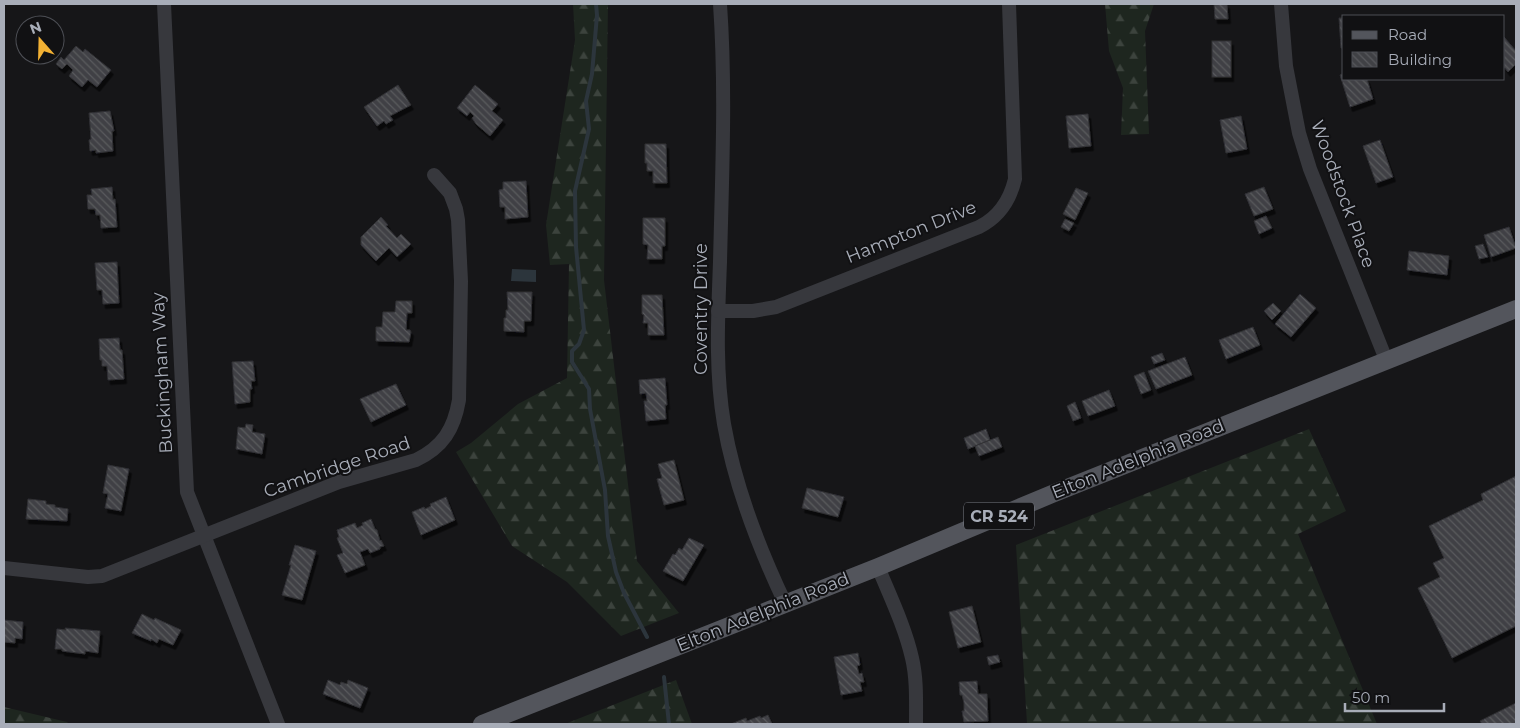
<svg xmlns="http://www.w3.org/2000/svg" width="1520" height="728" viewBox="0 0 1520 728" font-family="Montserrat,sans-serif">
<defs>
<pattern id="forest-firs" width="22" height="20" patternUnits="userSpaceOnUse" patternTransform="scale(1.25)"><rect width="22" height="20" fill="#1e261f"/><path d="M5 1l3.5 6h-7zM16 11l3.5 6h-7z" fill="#3c433d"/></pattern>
<pattern id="building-back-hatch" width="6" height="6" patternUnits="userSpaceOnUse" patternTransform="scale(1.25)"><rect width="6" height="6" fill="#404145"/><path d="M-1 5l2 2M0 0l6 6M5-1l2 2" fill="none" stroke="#595a5e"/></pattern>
<filter id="shadow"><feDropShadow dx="2.5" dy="4.5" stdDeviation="0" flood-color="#0009"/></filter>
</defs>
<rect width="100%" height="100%" fill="#161618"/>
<g fill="url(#forest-firs)">
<path d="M573 4H608L604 280 637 561 679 613 621 636 567 582 512 546 456 452 471 443 518 404 567 378 569 264 550 265 546 225 575 40Z"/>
<path d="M1105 4H1154L1145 31 1149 134 1121 135 1123 88 1109 51Z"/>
<path d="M1309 429 1346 511 1298 534 1377 724H1027L1016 545Z"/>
<path d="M676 680 692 724H565Z"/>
<path d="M4 707 67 722 69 724H4Z"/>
</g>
<path fill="#2c353c" d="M512 269 536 270V282L511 281Z"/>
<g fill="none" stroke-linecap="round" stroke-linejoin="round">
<g stroke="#2c353c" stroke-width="4">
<path d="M596 4 597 15 592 74 586 101 589 129 575 191 576 247 584 330 579 344 572 351V362L589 389 590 409 605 490 608 536 616 572 624 593 647 637"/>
<path d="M664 677 669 724"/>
</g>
</g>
<g fill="url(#building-back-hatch)" stroke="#303034" filter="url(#shadow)">
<path d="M1214 4H1227L1228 19H1215Z"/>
<path d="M1339 18H1344V48H1341Z"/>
<path d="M1504 37 1516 51V64L1508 72 1504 67Z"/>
<rect x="1212" y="41" width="19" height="36"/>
<path d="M76 46 83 52 85 49 111 70 97 87 88 80 82 87 69 76 73 70 67 64 62 69 56 64 61 57 64 60Z"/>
<path d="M1344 73V79H1367L1373 99 1350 107 1340 75Z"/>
<path d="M398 85 411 105 390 116 393 120 386 124 384 121 377 126 364 107Z"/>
<path d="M475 85 498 104 492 111 503 120 490 136 476 124 472 118 474 116 470 112 467 116 457 108Z"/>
<path d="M110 111 114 131H112L113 151 96 153V150L90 151 89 140 91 139 89 113Z"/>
<path d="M1088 114 1091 146 1069 148 1066 116Z"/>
<path d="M1241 116 1247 149 1226 153 1220 120Z"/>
<path d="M1380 140 1393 177 1376 183 1363 146Z"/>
<path d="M645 144H666L667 183H653V171H647V163H645Z"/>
<path d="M526 181 528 217 505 219V207H500L499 190 503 189V182Z"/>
<path d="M112 187 113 200 115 199 117 227 101 228 100 215H96L95 209H88L87 195H92L91 189Z"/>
<path d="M1264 187 1273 209 1254 216 1245 194Z"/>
<path d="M1076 188 1088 193 1075 220 1063 214Z"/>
<path d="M1266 216 1272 228 1259 234 1254 221Z"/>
<path d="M381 217 388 225 386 226 397 238 401 234 411 244 397 257 389 248 376 261 361 245V237Z"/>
<path d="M643 218H665V246H662V259H647L648 245 643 244Z"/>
<path d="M1065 219 1074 223 1069 231 1061 227Z"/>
<path d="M1509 227 1516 248 1491 257 1484 235Z"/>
<path d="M1483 244 1488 257 1479 259 1475 246Z"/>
<path d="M1409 251 1449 256 1447 275 1407 270Z"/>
<path d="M117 262 119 303 103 304 102 290H97L95 263Z"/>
<path d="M507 292H532L531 321H524V332L504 331V318H506V310H508Z"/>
<path d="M1300 294 1316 308 1291 337 1275 324Z"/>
<path d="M642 295H662L664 335H648V323H643L644 315 642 314Z"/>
<path d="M396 301H412V313H407L406 330H410L411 332 409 342 376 341V327H382L383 312H395Z"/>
<path d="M1273 303 1281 311 1272 320 1264 311Z"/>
<path d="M1253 327 1260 345 1226 359 1219 340Z"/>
<path d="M119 338 120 350H122L124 379 108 380 107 366H102V360H100L99 339Z"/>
<path d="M1162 353 1165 360 1154 364 1151 357Z"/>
<path d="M1185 357 1192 375 1156 389 1148 371Z"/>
<path d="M253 361 255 381H251L252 389H250V402L235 404 232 362Z"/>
<path d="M1144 372 1151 390 1141 394 1134 376Z"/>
<path d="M665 378 667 405H665L666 419 646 421 644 401H647L646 393 640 394 639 380Z"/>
<path d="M396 384 406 405 371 422 360 399Z"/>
<path d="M1109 390 1115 406 1088 416 1082 401Z"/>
<path d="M1075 402 1081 418 1073 421 1067 406Z"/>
<path d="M246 424 253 425 252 432 265 434 262 454 236 449 238 427 245 428Z"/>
<path d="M986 429 990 440 968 449 964 438Z"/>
<path d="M998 437 1002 447 979 456 975 446Z"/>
<path d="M674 460 684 500 664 505 657 479 662 478 658 464Z"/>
<path d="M108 465 129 469 121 511 105 508 108 494 103 493Z"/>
<path d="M1516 476V626L1452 658 1418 588 1440 577 1433 563 1444 558 1429 526 1483 500 1481 494Z"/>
<path d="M807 488 844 497 838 517 802 508Z"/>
<path d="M446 497 455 520 421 535 412 512 424 507 425 509 431 506 430 504Z"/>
<path d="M28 499 46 501V504L55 505V507L68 509 67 521 26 519Z"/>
<path d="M371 519 375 529 377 530 380 541 381 540 384 546 380 547V549L370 553 368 549 360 552 365 565 345 573 337 555 343 553 337 538 339 537 337 530 355 523 357 528 363 525 362 523Z"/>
<path d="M689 538 704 545 683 581 663 571 673 554 675 555 679 548 682 550Z"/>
<path d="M295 545 316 551 302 600 282 595 291 565H289Z"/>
<path d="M972 606 981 642 958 648 949 612Z"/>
<path d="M142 614 154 620 155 618 181 630 173 645 159 639 157 643 151 639V641L132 633Z"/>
<path d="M4 620 23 622 22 639 15 638V643L4 642Z"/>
<path d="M65 628 100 631 98 653 85 651V654L62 651V649H55L57 629 66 630Z"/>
<path d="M858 653 860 665 857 666 859 674 862 673 864 682H860L862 691 841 695 834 657Z"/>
<path d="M998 655 1000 662 989 665 987 657Z"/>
<path d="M328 680 340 685 341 682 347 684 348 680 368 688 360 708 323 694Z"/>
<path d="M977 681 978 694H987L988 721 964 722 962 711H964V703L962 695H960L959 682Z"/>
<path d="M1516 703V724H1482L1480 721Z"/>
<path d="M768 715 772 724H731L746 718 747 721 760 716 761 718Z"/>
</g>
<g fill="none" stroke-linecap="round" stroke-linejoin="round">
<g stroke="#37383d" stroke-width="14">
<path d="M164 4 187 492 278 724"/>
<path d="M720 4C726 90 722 176 720 262 718 316 715 371 724 424 735 487 758 546 785 603"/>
<path d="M1281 4 1286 66 1299 133 1310 169 1387 362"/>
<path d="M718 311H753L776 307 979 227C999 217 1010 200 1015 179L1009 4"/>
<path d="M878 567C890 596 905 627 912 658 917 679 916 702 916 724"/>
<path d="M4 568 88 577 102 576 339 482 416 460C443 447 454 429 459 400L461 281 458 220 456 209 450 193 434 175"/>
</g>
<path stroke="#53555c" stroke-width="18" d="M482 724 878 567 1052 494 1516 309"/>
</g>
<g text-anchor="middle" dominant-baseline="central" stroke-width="4" stroke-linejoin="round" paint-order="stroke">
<rect fill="#111113" stroke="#7b7e86" stroke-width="1" x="964" y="502.5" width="70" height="27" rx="4"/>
<g font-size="16" font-weight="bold" fill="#a8adb8">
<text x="999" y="516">CR 524</text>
</g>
<g font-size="18" fill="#a8adb8" stroke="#111113">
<text transform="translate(1343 194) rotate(70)">Woodstock Place</text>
<text transform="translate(911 232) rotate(-22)">Hampton Drive</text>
<text transform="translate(701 309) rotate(-90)">Coventry Drive</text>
<text transform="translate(162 373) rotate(-93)">Buckingham Way</text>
<text transform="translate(1138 459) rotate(-22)">Elton Adelphia Road</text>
<text transform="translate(337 467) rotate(-19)">Cambridge Road</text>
<text transform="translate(763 612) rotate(-22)">Elton Adelphia Road</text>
</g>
</g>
<rect width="1520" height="728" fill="none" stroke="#a8adb8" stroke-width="10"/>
<rect x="1342" y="15" width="162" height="65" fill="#111113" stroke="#4d4f55"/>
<rect x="1352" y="31" width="25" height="8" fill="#53555c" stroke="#4d4f55"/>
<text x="1388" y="40" font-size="15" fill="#a8adb8">Road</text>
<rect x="1352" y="52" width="25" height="15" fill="url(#building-back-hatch)" stroke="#4d4f55"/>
<text x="1388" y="65" font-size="15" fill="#a8adb8">Building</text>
<g transform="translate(40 40) rotate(340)"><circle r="24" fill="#111113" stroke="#4d4f55"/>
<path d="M0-4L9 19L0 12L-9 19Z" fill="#f2b134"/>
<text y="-8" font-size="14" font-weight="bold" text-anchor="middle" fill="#a8adb8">N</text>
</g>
<path d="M1345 703v8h99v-8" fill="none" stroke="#a8adb8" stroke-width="2.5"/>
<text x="1352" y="703" font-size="15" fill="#a8adb8" stroke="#111113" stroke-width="4" paint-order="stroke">50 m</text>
</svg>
